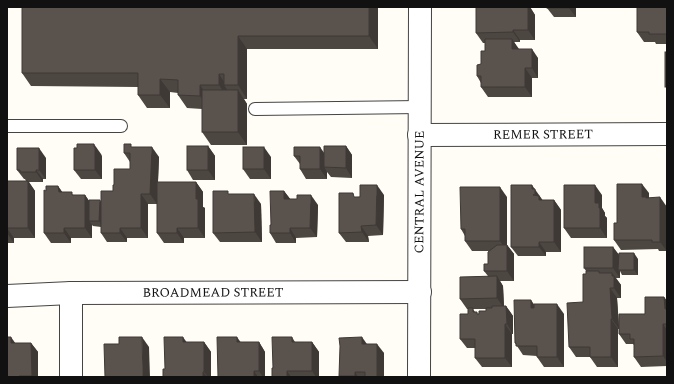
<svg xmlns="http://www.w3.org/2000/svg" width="674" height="384" viewBox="0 0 674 384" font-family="Spectral,serif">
<rect width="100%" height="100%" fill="#fffdf5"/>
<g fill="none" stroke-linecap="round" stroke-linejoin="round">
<g stroke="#444" stroke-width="14">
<g id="service">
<path d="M255 109 420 107"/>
<path d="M7 126H121"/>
</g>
</g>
<g stroke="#444" stroke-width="24">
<g id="minor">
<path id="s1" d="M419 135 667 134"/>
<path d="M71 293V377"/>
<path id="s2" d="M7 296 71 293 420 292"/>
</g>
</g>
<g stroke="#444" stroke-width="24">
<g id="tertiary">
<path id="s3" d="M419 377 420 7"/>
</g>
</g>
<use href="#service" stroke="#fff" stroke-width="12"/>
<use href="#minor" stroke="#fff" stroke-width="22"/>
<use href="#tertiary" stroke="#fff" stroke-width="22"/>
</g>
<g fill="#4d4742" fill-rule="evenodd">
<path d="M378 7V49H247V99H244L247 104V145H211L202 132V109L187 108 178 95V93L170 92V108H147L138 95V87L31 86 22 73Z"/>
<path d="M530 7 535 15V40H520V42H514L518 49 538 58V78H532V97H488L481 87V83L477 76 485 51V43H483L476 33Z"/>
<path d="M576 7V17H554L547 8Z"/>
<path d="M667 7V44H656L655 42H644L637 32Z"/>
<path d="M208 146 215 156V180H193L187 170Z"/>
<path d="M346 146 352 155V178L331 177 327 172V179H306L300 169V164L294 156 324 153Z"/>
<path d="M133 147 159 157 158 182H196L203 192V207L205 208V238H184V243H164L157 233V204H148V238H127V242H107L101 233V227L93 226 92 225V238H71V243H51L44 233 46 191 58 186 62 192 74 195H85L89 201 101 202 113 191 114 185 130 169V162L124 153Z"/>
<path d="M101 154 102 157V179H81L74 170Z"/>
<path d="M271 157V179H250L243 169Z"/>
<path d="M46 158V179H43V182H29L35 191V238H14V243H7V181H26L25 179H24L17 170Z"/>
<path d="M511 185 539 195 542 200H554L561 210V252H546V256H518L511 247Z"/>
<path d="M284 191 290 199 318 205 317 237 296 238V243H276L270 233 271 225Z"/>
<path d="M649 193V198L667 207V251H659L658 249 621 250 614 240 617 223Z"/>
<path d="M231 194 261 204 262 242H220L213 233Z"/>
<path d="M384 195 383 235 368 236 369 242H346L339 233 356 197Z"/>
<path d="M602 195V208L605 213V216L607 218V238H571L564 228Z"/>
<path d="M507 197V245L514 254V281H500L503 286 504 306H506L513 316V334H512V367H482L475 358V348H467L460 339 468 314V309H467L460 299 488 276 484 271 488 264 489 251H472L465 241V236L461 229ZM473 309H486V311L478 314 475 312Z"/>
<path d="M613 247 619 256 638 259V275H622L620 271V278H616L621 285V298H617L619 325 645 314 664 297 667 301V366L641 367 634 357V345L633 344H626L619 334V329H618V367H597L590 357H576L569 347 583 302 586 274V271L584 268Z"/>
<path d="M534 305 564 314V367H544L537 357V356L523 355 515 343Z"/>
<path d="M292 337 295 342H312L319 352V377H272L273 368Z"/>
<path d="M186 342H204L211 352V377H163L165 369Z"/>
<path d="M241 342H259L265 352V377H218Z"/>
<path d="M14 343H31L38 352V377H7Z"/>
<path d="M367 344 384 353V377H340L339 376Z"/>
</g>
<g fill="#3f3936">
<path d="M369 7H378V49L369 36Z"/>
<path d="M524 7H530L535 15V40L528 30Z"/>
<path d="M569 7H576V17L569 8Z"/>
<path d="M513 30 520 40V42L513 32Z"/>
<path d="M238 36 247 49V99L238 85Z"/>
<path d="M512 39 519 49H512Z"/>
<path d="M532 49 538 58V78L532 68Z"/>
<path d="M525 68 532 78V97L525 87Z"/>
<path d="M219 74 226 85H224L228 91V99L219 85Z"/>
<path d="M160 79 170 92V108L160 95Z"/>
<path d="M200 85 209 98V109L200 96Z"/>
<path d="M238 90 247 104V145L238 132Z"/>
<path d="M94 144 101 154 102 157V179L95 170Z"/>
<path d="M208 146 215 156V180L208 170Z"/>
<path d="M346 146 352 155V178L346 168Z"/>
<path d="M152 147 159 157 157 204 150 194Z"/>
<path d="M264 147 271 157V179L264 169Z"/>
<path d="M320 147 327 157 324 167 327 172V179L320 169Z"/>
<path d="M39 148 46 158V179L39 170Z"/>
<path d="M36 170 43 179V182L36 172Z"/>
<path d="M28 181 35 191V238L28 228Z"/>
<path d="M196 182 203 192V207L205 208V238L198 228 196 199Z"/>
<path d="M642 184 649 193V201L642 197Z"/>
<path d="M377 185 384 195 383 235 376 225Z"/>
<path d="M532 185 546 205V210L535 194 532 189Z"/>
<path d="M595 185 602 195V208L605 213V216L607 218V238L600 228 595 203Z"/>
<path d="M58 186 65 196 59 192Z"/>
<path d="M500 187 507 197V251L500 241Z"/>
<path d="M284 191 291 200 284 199Z"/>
<path d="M141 194 148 204V238L141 228Z"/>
<path d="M254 194 261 204 262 242 255 232Z"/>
<path d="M85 195 92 205 89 221 92 225V238L85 228Z"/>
<path d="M311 195 318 205 317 237 310 228Z"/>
<path d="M660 197 667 207V251L660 242Z"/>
<path d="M100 200 103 205V227L99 221Z"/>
<path d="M554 200 561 210V252L554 242Z"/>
<path d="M361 226 368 236 369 242 362 232Z"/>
<path d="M7 228 14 238V243L7 233Z"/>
<path d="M64 228 71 238V243L64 233Z"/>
<path d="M120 228 127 238V242L120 233Z"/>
<path d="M177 228 184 238V243L177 233Z"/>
<path d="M290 228 296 238V243L290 233Z"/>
<path d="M539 242 546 252V256L539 247Z"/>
<path d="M507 245 514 254V281L507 271Z"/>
<path d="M613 247 620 256 618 270 620 271V278L613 268Z"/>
<path d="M634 253 638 259V275L634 270Z"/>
<path d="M612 273 621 285V298L614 288Z"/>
<path d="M497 276 503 286 504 308 497 298Z"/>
<path d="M610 288 617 298 619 329 612 319Z"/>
<path d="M664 297 667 301V313L665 309Z"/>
<path d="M531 300 538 310 531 308Z"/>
<path d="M557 304 564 314V367L557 357Z"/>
<path d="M506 306 513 316V334L507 324Z"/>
<path d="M611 319 618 329V367L611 357Z"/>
<path d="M505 324 512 334V367L505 358Z"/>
<path d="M663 324 667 330V362L663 356Z"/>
<path d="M11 337 18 347 11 343Z"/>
<path d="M142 337 149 347 150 377H143Z"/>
<path d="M183 337 190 347 183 342Z"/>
<path d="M237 337 244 347 237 342Z"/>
<path d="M362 337 369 347 362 344Z"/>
<path d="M204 342 211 352V377H208L204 372Z"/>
<path d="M259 342 265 352V377H263L259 371Z"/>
<path d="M312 342 319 352V377H316L312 371Z"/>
<path d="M31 343 38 352V377H33L32 376Z"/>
<path d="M377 344 384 353V377H377Z"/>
<path d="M254 371 258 377H254Z"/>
<path d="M287 371 291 377H287Z"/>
<path d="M203 372 207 377H203Z"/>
<path d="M355 372 358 377H355Z"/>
</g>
<g fill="#5a524d" stroke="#3f3936">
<path d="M22 7H369V36H238V85H224V74H219V85H200V96L178 95V80L160 79V95H138V73H22Z"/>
<path d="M476 7H528V30H513V32L476 33Z"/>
<rect x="547" y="7" width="22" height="1"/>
<path d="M637 7H667V34H649V32H637Z"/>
<path d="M485 39H512V49H532V68H525V87H481V76H477V65L481 64V51H485Z"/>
<rect x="665" y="52" width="2" height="35"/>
<rect x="202" y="90" width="36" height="42"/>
<path d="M77 144H94V147H95V170H74V148H77Z"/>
<path d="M124 144H131V147H152L150 194H141V228H120V233H101V191H113V185H114V169H130V153H124Z"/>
<rect x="187" y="146" width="21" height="24"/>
<path d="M324 146H346V168L324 167Z"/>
<rect x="243" y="147" width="21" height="22"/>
<path d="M294 147H320V169H300V156H294Z"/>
<path d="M17 148H39V170H36V172H20V170H17Z"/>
<path d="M7 181H28V228H7V233Z"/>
<path d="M157 182H196V199H198V228H177V233H157Z"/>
<path d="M617 184H642V197H646V198L660 197V242H652V240H614V223H617Z"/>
<path d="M360 185H377L376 225 361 226 362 232 339 233V193H353L354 197H360Z"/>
<path d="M511 185H532V189H535V194L533 195 539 196V200H554V242H539V247H511Z"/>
<path d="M564 185H595V203H599V208H600V228H564Z"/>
<path d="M46 186H58L59 192H72V195H85V228H64V233H44V190L46 191Z"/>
<path d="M460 187H500V241H465V229H461Z"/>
<path d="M213 191H228V194H254L255 232 213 233Z"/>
<path d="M270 191H284V199H297V195H311L310 228H290V233H270V225H271Z"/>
<path d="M89 200H100L99 221H89Z"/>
<path d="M497 245H507V271H484V264H488V252Z"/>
<rect x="584" y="247" width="29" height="21"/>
<path d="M619 253H634V270H618Z"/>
<path d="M586 271H599V273H612V276H614V288H610L612 319H611V357H590V347H569L567 303 583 302V274H586Z"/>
<path d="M497 276V298L460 299V277Z"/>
<path d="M645 297H664L665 309H667V324H663V356L634 357V339H630V334H619V314H645Z"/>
<path d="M514 300H531V308H534V304H557V357H537V346H516V343H515Z"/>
<path d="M492 306H506L507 324H505V358H475V339H460V314H468V308H473V312H477V314H479V311H486V308H492Z"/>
<path d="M7 337H11V343H31L32 376H19V377H7Z"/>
<path d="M119 337H142L143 377H105L104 344H119Z"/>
<path d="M164 337H183V342H204V372H203V377H163V369H165Z"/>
<path d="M217 337H237V342H259V371H254V377H218Z"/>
<path d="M272 337H292V342H312V371H287V377H272V368H273Z"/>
<path d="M362 337V344H377V377H365V372H355V376H339L340 346 339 338Z"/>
</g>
<g text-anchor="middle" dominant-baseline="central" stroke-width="4" stroke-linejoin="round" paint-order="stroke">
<g font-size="13" fill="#111" stroke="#fff">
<text stroke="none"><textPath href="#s1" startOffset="124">REMER STREET</textPath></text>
<text stroke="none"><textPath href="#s3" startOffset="185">CENTRAL AVENUE</textPath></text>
<text stroke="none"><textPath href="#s2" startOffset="206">BROADMEAD STREET</textPath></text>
</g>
</g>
<rect width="674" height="384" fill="none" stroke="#111111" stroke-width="16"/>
</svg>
